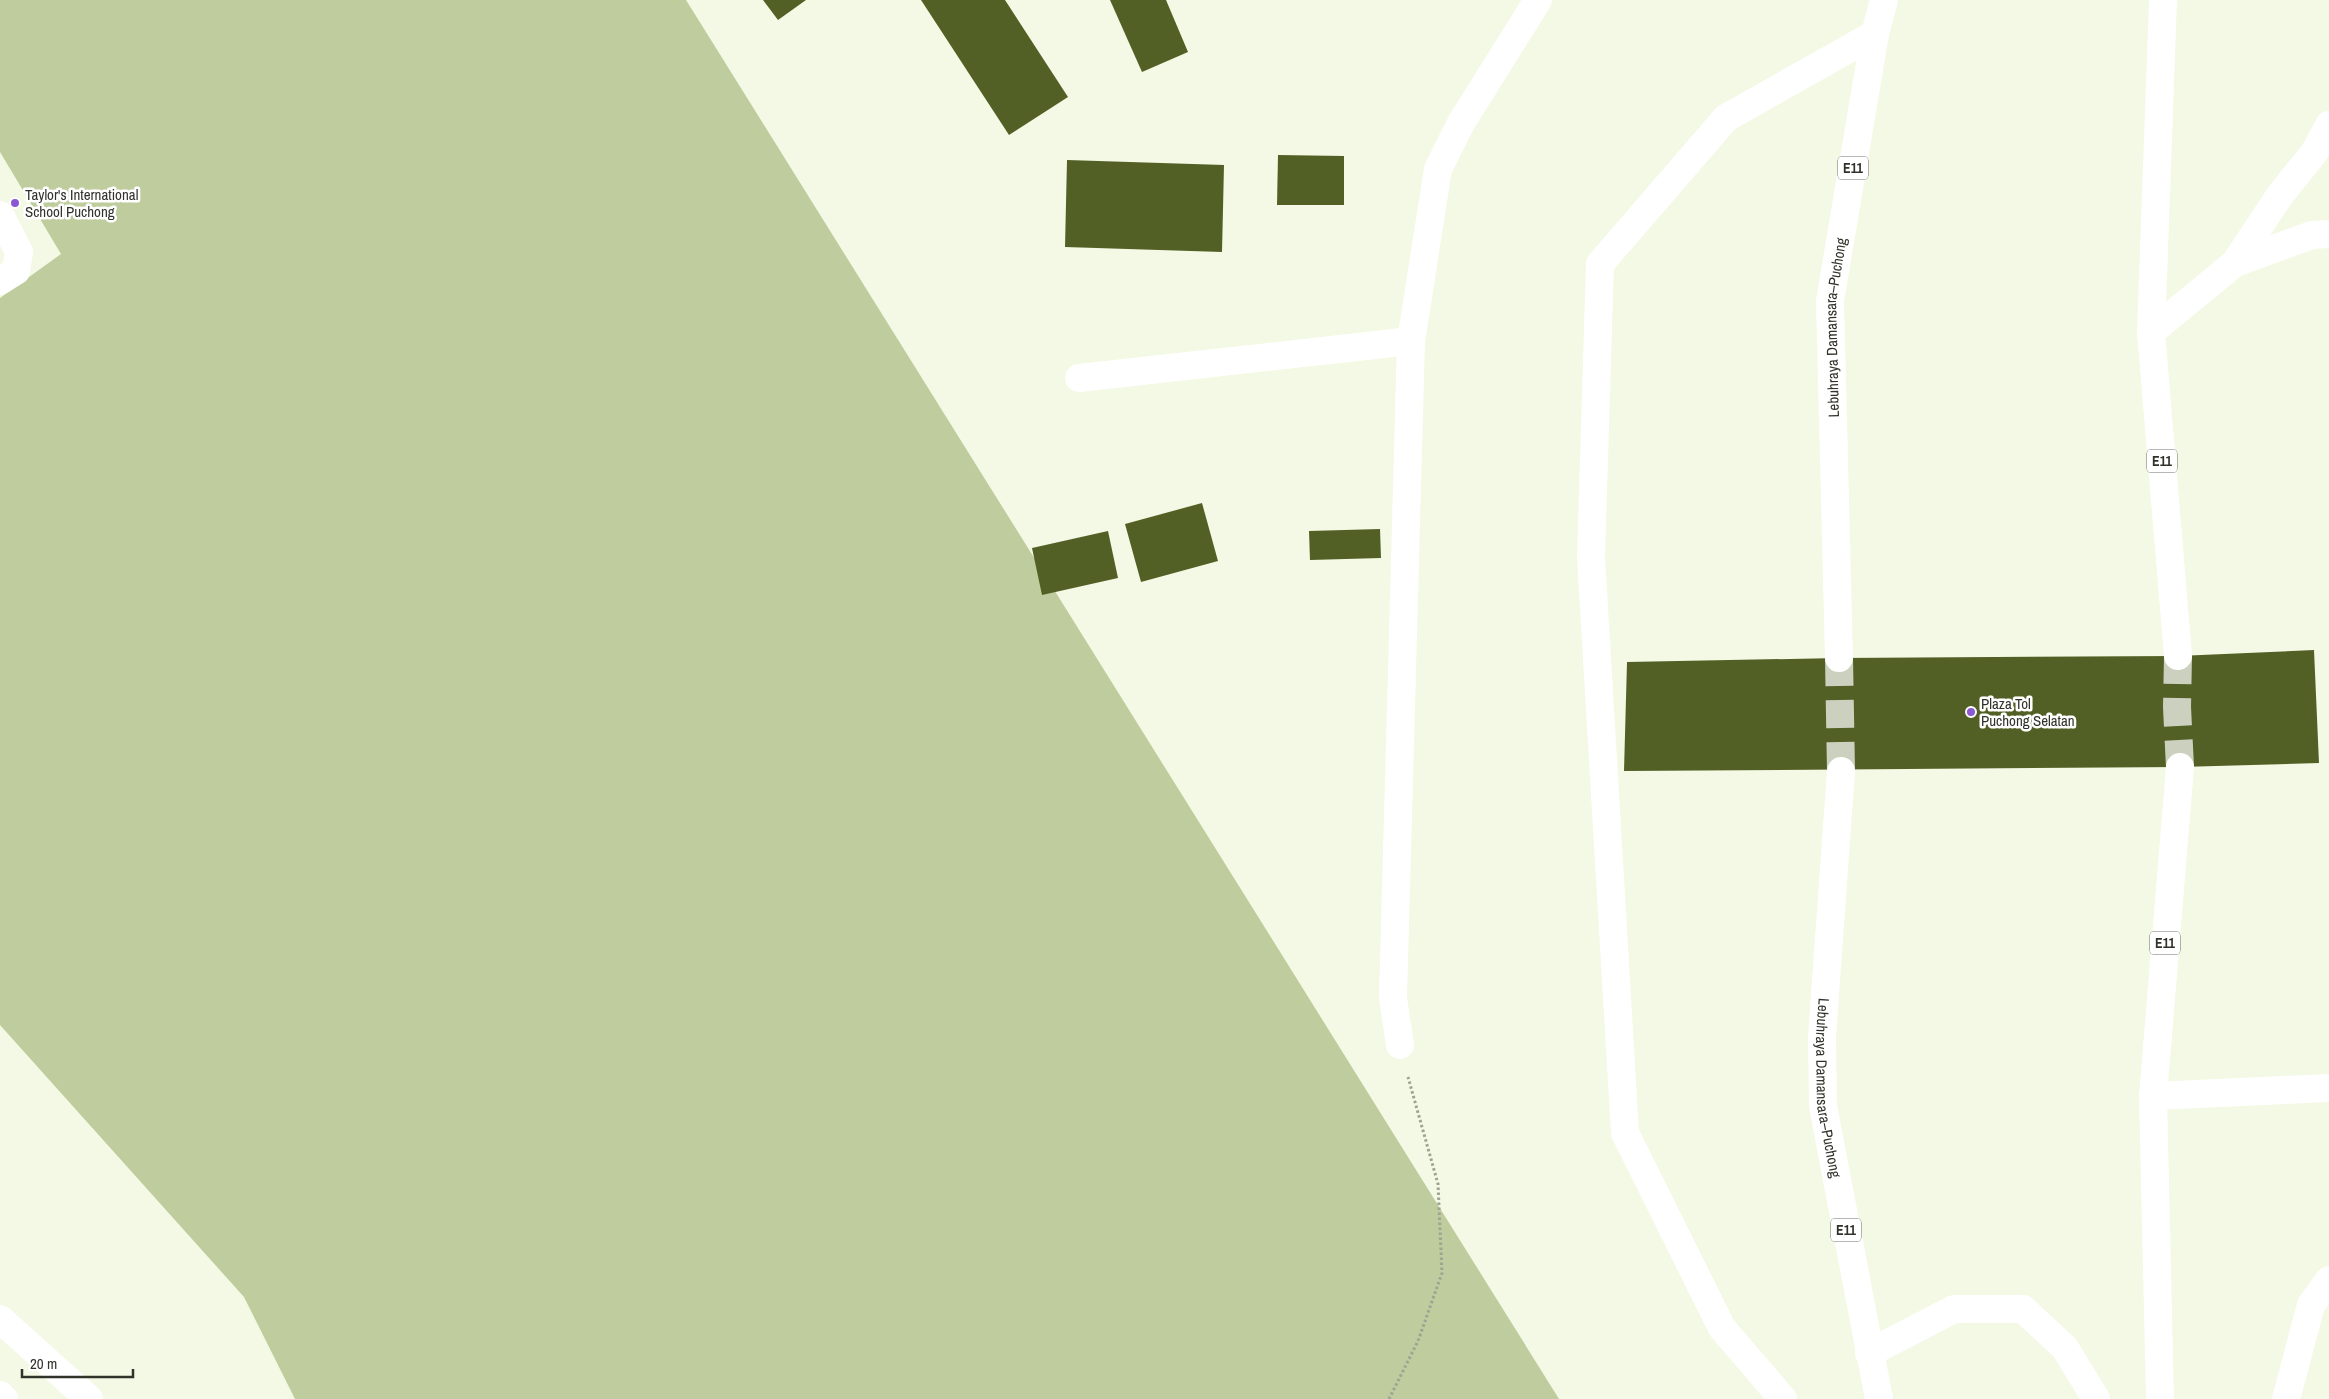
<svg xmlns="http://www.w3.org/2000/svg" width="2329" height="1399" viewBox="0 0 2329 1399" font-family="'Archivo Narrow',sans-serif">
<rect width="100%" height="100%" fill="#f3f9e4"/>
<path fill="#bfcc9d" d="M0 0H686L1559 1399H295L244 1297 0 1025V298L61 254 0 152Z"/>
<g fill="#536025">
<path d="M763 0H806L778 20Z"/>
<path d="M921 0H1005L1068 97 1009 135Z"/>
<path d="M1110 0H1166L1188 52 1142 72Z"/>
<path d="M1278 155 1344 156V205H1277Z"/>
<path d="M1067 160 1224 165 1222 252 1065 247Z"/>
<path d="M1202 503 1218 561 1141 582 1125 524Z"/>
<path d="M1380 529 1381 558 1310 560 1309 531Z"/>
<path d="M1108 531 1118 578 1042 595 1032 548Z"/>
<path d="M2314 650 2319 763 2180 767 1624 771 1627 662 1839 658 2178 656Z"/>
</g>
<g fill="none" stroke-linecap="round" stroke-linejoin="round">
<g stroke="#ccd1bf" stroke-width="28" stroke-dasharray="28 14" stroke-linecap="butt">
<path d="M2178 656 2177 707 2180 767"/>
<path d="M1839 658 1841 771"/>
</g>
<path stroke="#9fa394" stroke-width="3" stroke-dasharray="2.5 2.5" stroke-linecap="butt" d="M1389 1399 1418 1341 1442 1273 1438 1184 1408 1077"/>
<g stroke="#fff" stroke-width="28">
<path d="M0 215 19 252 16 271 0 281"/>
<path d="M2235 263 2312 235 2329 234"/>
<path d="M2151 332 2235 263 2280 195 2314 153 2329 125"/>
<path d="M1079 378 1411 341"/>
<path d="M1400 1045 1393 998 1411 341 1438 169 1461 123 1538 0"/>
<path d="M2153 1096 2329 1088"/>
<path d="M1783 1399 1722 1328 1625 1133 1591 557 1600 264 1726 118 1875 34"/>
<path d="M2286 1399 2311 1305 2329 1280"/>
</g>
<g stroke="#fff" stroke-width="28">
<path d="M2163 0 2151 332 2178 656"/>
<path id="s1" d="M1839 658 1830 301 1875 34 1884 0"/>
<path id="s2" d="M1841 771 1822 1037 1823 1106 1879 1399"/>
<path d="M0 1319 89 1399"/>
<path d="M1869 1353 1954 1309H2023L2065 1348 2096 1399"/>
<path d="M0 1395 4 1399"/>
<path d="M2160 1399 2153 1096 2180 767"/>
</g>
</g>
<g fill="#8b58d1" stroke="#fff" stroke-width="2">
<circle cx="15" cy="203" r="5"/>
<circle cx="1971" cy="712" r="5"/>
</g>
<g text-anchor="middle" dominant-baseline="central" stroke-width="5" stroke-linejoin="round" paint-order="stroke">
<g fill="#fff" stroke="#6f706b" stroke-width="1">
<rect x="1838" y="156.5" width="30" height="23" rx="4"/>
<rect x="2147" y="449.5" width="30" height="23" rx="4"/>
<rect x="2150" y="931.5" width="30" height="23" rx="4"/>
<rect x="1831" y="1218.5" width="30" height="23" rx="4"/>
</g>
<g font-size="14" font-weight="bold" fill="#31332b">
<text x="1853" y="168">E11</text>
<text x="2162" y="461">E11</text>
<text x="2165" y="943">E11</text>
<text x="1846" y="1230">E11</text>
</g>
<g font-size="15" fill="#31332b" stroke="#fff" text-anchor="start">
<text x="25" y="194">Taylor's International<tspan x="25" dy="17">School Puchong</tspan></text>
<text x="1981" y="703">Plaza Tol<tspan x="1981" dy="17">Puchong Selatan</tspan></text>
</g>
<g font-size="15" fill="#31332b" stroke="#fff">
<text stroke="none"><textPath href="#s1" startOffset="331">Lebuhraya Damansara–Puchong</textPath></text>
<text stroke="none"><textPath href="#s2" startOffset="318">Lebuhraya Damansara–Puchong</textPath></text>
</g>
</g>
<path d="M22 1369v8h111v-8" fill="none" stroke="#31332b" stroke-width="2.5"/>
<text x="30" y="1369" font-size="15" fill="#31332b" stroke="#ffffff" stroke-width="4" paint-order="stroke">20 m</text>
</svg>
